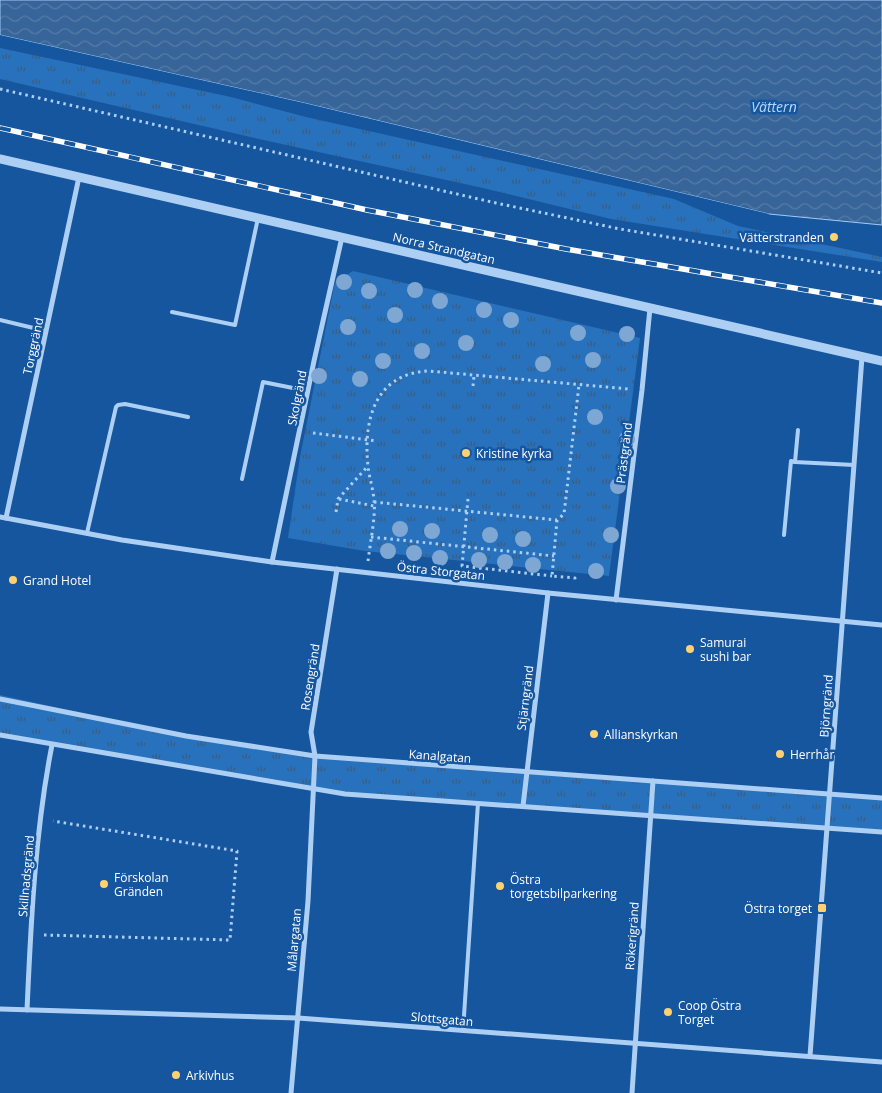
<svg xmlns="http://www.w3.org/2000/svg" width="882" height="1093" viewBox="0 0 882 1093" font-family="'Open Sans',sans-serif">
<defs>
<pattern id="grass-tufts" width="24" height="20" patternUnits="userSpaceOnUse" patternTransform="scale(1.25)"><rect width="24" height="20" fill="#2871bc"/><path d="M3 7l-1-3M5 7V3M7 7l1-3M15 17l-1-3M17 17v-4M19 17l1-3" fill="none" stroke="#3c5d7e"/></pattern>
<pattern id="water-waves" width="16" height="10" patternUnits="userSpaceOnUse" patternTransform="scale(1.25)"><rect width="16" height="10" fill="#376599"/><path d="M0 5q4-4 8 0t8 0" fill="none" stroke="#557ca8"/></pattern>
</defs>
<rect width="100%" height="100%" fill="#15569f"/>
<g fill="url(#grass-tufts)">
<path d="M0 48 231 97 306 117 674 199 738 226 882 257V262L611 219 483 188 259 139 0 79Z"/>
<path d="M353 271 640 338 609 576 365 551 288 538 300 457 335 282Z"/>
<path d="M0 695 186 736 315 756 882 798V832L345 794 0 735Z"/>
</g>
<path fill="url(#water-waves)" stroke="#a0cbf6" d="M0 0H882V225L769 214 304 103 0 35Z"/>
<path fill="#15569f" d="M0 35 304 103 769 214 768 216 303 105 0 38Z"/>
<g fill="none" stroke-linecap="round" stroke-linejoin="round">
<g stroke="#adcff3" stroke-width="3" stroke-dasharray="2.5 4" stroke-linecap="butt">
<path d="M0 89 496 203 620 229 882 273"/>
<path d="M473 386 474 376"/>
<path d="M313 433 377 441"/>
<path d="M339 499 374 506"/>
<path d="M468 499 462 566 552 576"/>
<path d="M374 502 557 520 564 514 579 385"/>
<path d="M336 512 338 499 368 466"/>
<path d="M557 520 552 576 575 578 574 582"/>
<path d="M371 537 554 556"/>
<path d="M368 561C370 544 376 515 374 500 373 488 369 477 368 466 363 420 375 373 429 371L629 389"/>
<path d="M44 935 230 940 237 851 53 821"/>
</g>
<g stroke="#adcff3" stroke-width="4">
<path d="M172 312 235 325 258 218"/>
<path d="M0 320 46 331"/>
<path d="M798 430 795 462 854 465"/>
<path d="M242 479 263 382 308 391"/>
<path d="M87 533 116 407 118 405 125 404 188 417"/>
<path d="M784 535 791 461 795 462"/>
<path d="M463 1031 478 803"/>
</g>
<g stroke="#adcff3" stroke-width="5">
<path d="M0 517 122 540 272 562 548 593 882 625"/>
<path d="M6 518 79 177"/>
<path d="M272 562 314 361 342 237"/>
<path d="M616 600 642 390 650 308"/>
<path d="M0 699 186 736 315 756 882 798"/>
<path d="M0 735 345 794 882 832"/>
<path d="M523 806 548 593"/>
<path d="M0 1009 298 1018 882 1062"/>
<path d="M27 1010C31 921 35 831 52 745"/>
<path d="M810 1056 862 357"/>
<path d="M291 1093 308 901 315 756 311 732 337 569"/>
<path d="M632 1093 653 781"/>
</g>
<path stroke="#adcff3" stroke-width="9" d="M0 159 882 361"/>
<g stroke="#fff" stroke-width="5.5">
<path id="rail" d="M0 128 367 210 566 249 882 303"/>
</g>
<use href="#rail" stroke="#15569f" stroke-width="4" stroke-dasharray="11" stroke-linecap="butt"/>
</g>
<g fill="#7fa7d3">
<circle cx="344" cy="282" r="8"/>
<circle cx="415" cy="290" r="8"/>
<circle cx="369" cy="291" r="8"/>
<circle cx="440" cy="301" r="8"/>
<circle cx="484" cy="310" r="8"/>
<circle cx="395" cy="315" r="8"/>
<circle cx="511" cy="320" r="8"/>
<circle cx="348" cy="327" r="8"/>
<circle cx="578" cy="333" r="8"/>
<circle cx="627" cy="334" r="8"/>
<circle cx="466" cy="343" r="8"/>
<circle cx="422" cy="351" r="8"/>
<circle cx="593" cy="360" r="8"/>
<circle cx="383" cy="361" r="8"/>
<circle cx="543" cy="364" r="8"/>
<circle cx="319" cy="376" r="8"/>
<circle cx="360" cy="379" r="8"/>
<circle cx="595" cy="417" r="8"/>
<circle cx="627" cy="439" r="8"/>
<circle cx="618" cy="486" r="8"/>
<circle cx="400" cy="529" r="8"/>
<circle cx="432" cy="531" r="8"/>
<circle cx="490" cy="535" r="8"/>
<circle cx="611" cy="535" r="8"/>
<circle cx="523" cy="539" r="8"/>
<circle cx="388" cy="551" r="8"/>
<circle cx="414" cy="553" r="8"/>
<circle cx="440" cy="558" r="8"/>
<circle cx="479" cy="560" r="8"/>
<circle cx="505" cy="562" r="8"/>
<circle cx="533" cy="565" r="8"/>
<circle cx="596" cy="571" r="8"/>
</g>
<g fill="#ffd170" stroke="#15569f" stroke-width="2">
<circle cx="834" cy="237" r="5"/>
<circle cx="466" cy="453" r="5"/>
<circle cx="13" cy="580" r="5"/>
<circle cx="690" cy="649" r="5"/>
<circle cx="594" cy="734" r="5"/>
<circle cx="780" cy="754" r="5"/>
<circle cx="104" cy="884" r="5"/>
<circle cx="500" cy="886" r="5"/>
<rect x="817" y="903" width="10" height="10" rx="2.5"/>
<circle cx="668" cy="1012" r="5"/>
<circle cx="176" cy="1075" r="5"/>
</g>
<g text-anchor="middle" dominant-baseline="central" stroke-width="5" stroke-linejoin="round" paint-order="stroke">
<g font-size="12" fill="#fff" stroke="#15569f" text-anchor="start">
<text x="824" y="237" text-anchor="end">Vätterstranden</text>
<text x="476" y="453">Kristine kyrka</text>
<text x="23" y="580">Grand Hotel</text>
<text x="700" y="642">Samurai<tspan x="700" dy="14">sushi bar</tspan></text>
<text x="604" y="734">Allianskyrkan</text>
<text x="790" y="754">Herrhår</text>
<text x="114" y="877">Förskolan<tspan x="114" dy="14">Gränden</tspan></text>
<text x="510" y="879">Östra<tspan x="510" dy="14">torgetsbilparkering</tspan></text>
<text x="812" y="908" text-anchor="end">Östra torget</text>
<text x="678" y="1005">Coop Östra<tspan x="678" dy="14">Torget</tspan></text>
<text x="186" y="1075">Arkivhus</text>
</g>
<g font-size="12" fill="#fff" stroke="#15569f">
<text transform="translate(444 248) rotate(13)">Norra Strandgatan</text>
<text transform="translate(33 346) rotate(-78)">Torggränd</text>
<text transform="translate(297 398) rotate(-79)">Skolgränd</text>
<text transform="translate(624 453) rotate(-83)">Prästgränd</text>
<text transform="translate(441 571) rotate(6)">Östra Storgatan</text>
<text transform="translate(310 677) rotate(-81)">Rosengränd</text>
<text transform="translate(525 698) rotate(-83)">Stjärngränd</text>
<text transform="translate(826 706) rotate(-86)">Björngränd</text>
<text transform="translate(440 756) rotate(4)">Kanalgatan</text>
<text transform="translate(26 876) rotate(-85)">Skillnadsgränd</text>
<text transform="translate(632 936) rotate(-86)">Rökerigränd</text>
<text transform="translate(294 940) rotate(-85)">Målargatan</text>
<text transform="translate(442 1019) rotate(5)">Slottsgatan</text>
</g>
<g font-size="14" font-style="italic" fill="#bad9fa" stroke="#15569f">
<text x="774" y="106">Vättern</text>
</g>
</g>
</svg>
